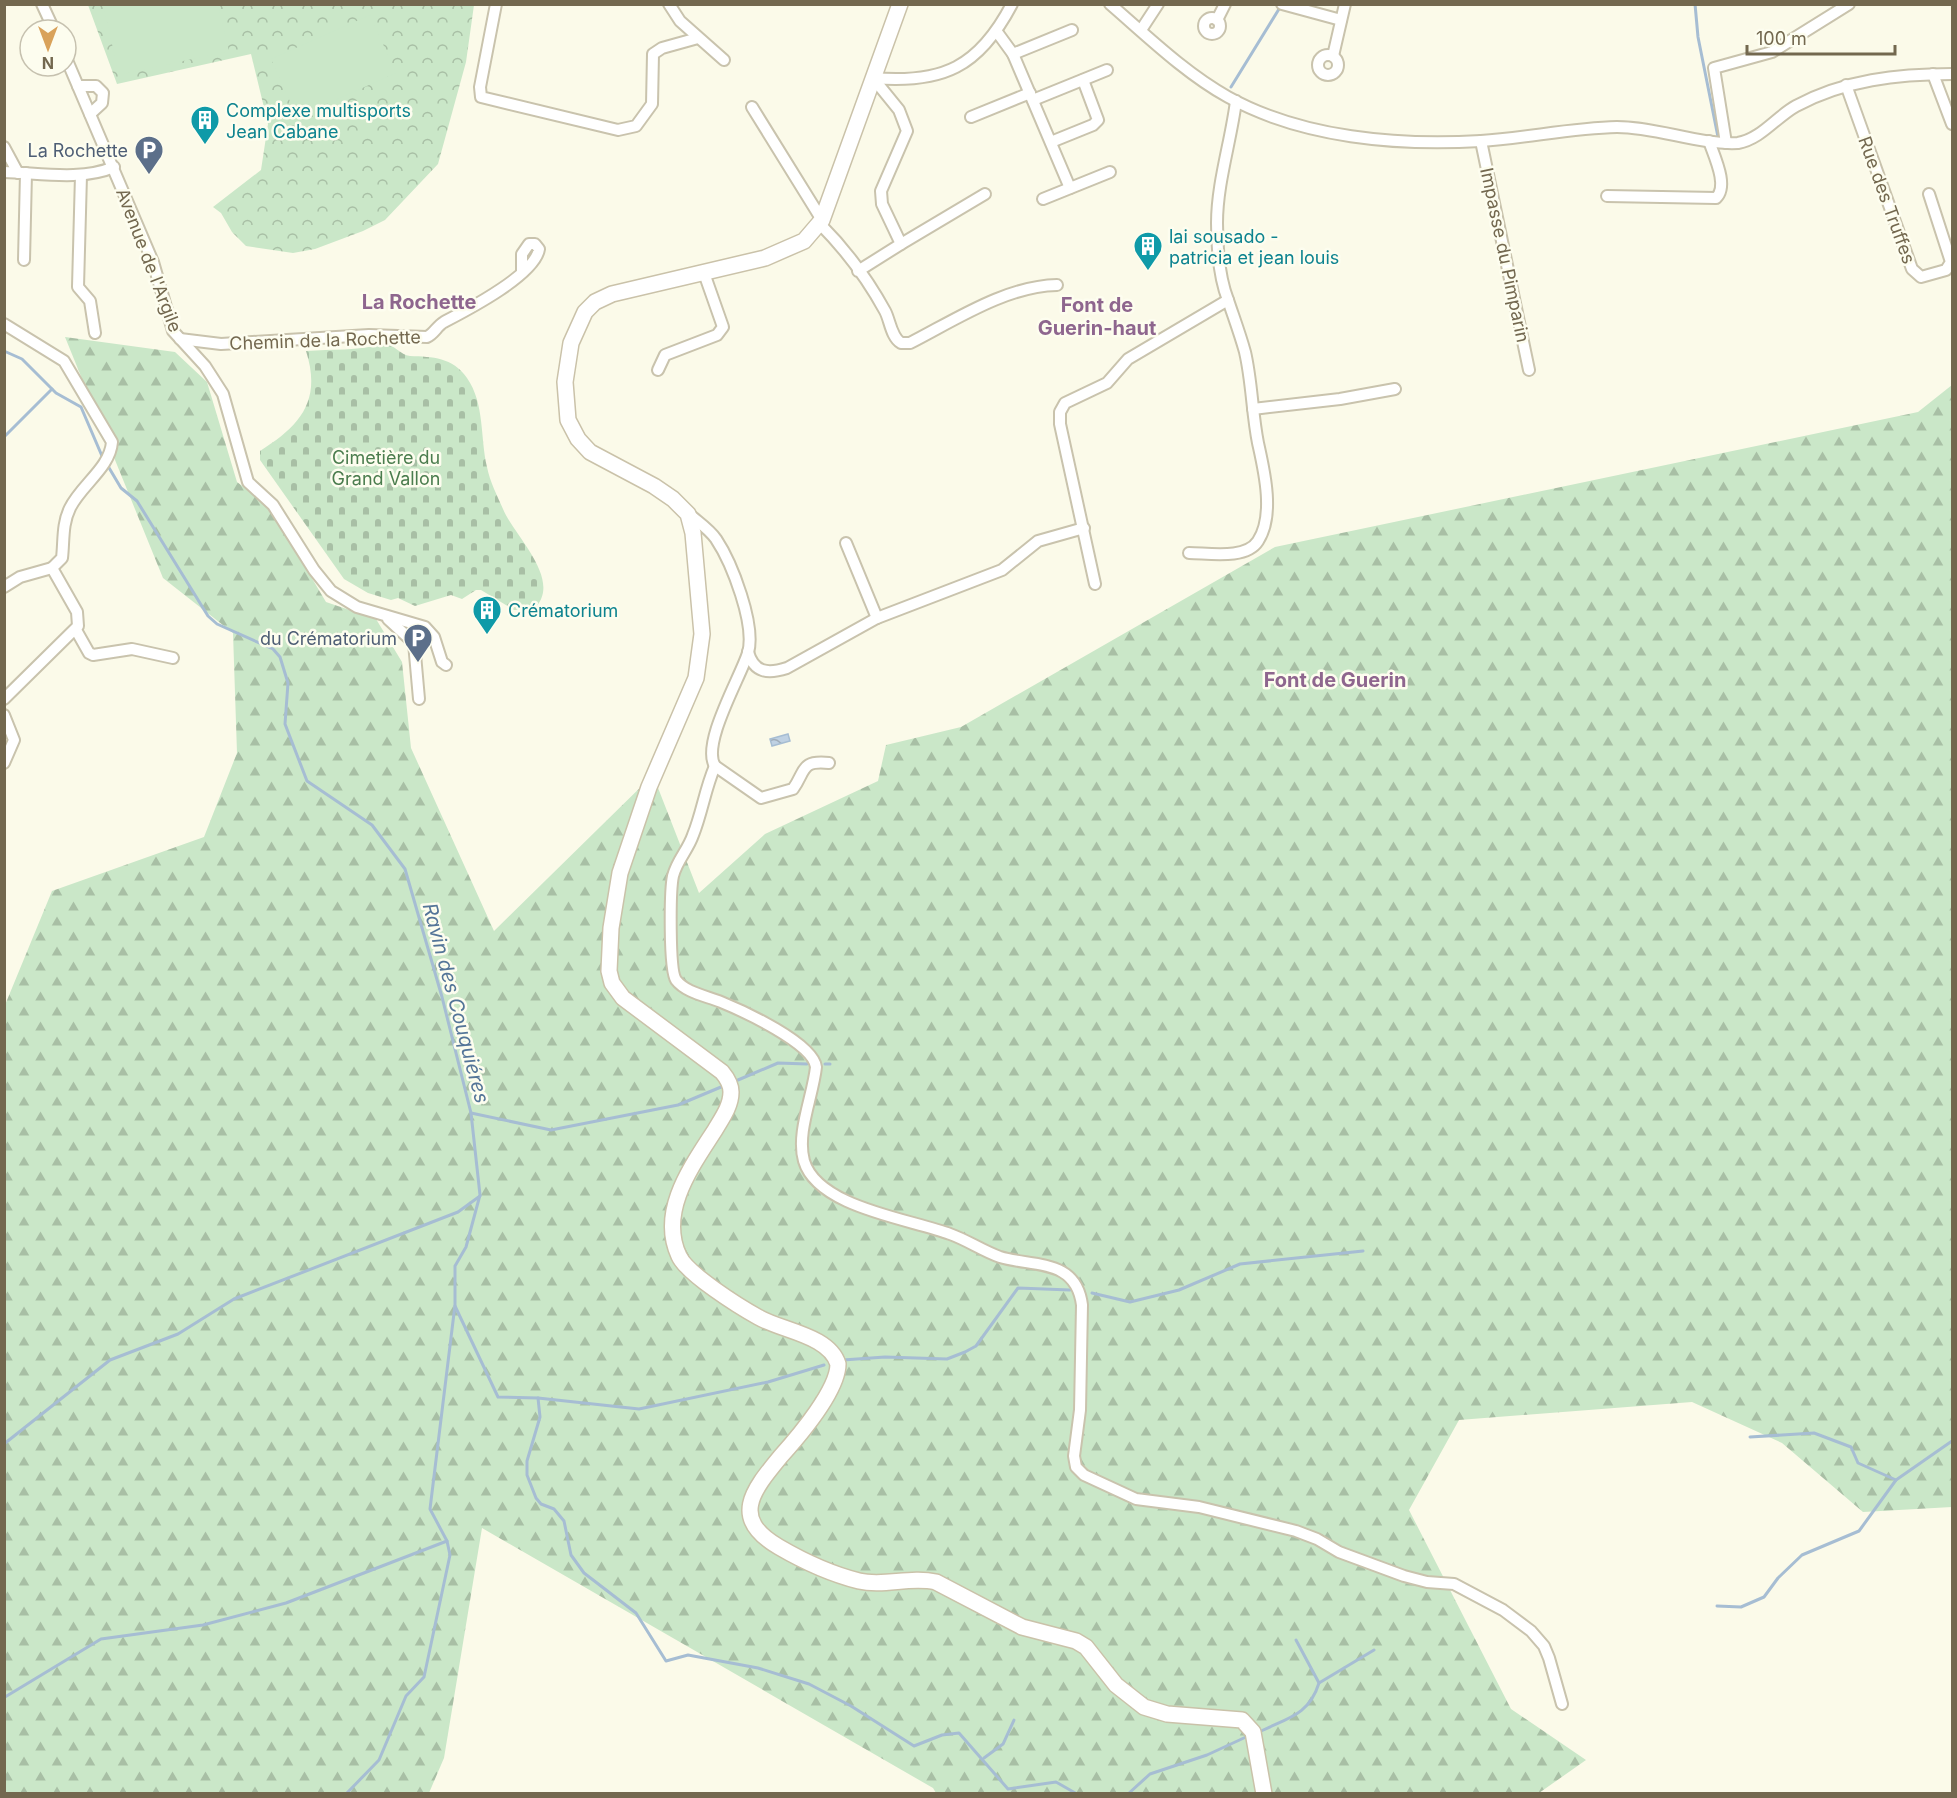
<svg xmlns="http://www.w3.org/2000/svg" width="1957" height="1798" viewBox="0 0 1957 1798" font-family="Inter,sans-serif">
<defs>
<pattern id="forest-firs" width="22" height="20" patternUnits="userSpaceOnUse" patternTransform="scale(1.5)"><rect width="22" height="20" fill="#cae7c8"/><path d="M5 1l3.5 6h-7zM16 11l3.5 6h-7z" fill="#a8bfa5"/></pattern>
<pattern id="cemetery-stones" width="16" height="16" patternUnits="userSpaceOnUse" patternTransform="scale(1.5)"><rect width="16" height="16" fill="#cae7c8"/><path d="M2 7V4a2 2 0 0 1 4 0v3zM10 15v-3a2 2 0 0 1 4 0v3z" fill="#a8bfa5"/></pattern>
<pattern id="park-crowns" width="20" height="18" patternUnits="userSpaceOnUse" patternTransform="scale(1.5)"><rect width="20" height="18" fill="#cae7c8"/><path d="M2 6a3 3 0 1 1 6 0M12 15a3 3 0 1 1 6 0" fill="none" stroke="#a8bfa5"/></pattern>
<pattern id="water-waves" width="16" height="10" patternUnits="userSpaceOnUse" patternTransform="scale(1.5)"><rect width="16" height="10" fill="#bfd1e3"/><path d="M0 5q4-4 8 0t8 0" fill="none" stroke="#a0adba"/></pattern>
</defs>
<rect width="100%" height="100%" fill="#fbfae9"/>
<path fill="url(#forest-firs)" d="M65 337 175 352 207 382 237 482 269 506 326 602 376 619 402 662 411 748 494 931 653 775 699 893 765 834 878 781 886 745 961 727 1275 547 1918 412 1952 385V1507L1863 1512 1782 1443 1692 1402 1459 1420 1409 1510 1511 1709 1586 1760 1539 1793H936L933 1788 482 1528 444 1758 429 1793 5 1794V1005L52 891 204 837 237 753 233 633 163 578Z"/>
<path fill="url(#cemetery-stones)" d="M383 344C395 344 400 355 410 356 433 357 452 357 467 378 485 404 480 438 487 467 490 482 497 495 503 509 514 536 565 581 533 610H514L481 590H476L462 599 451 595 415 606 398 598 391 600 368 593 344 579 260 460V451C300 426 322 401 306 351 332 349 358 351 383 344Z"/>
<path fill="url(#park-crowns)" d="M88 5H474L466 62 438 164 385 220 363 231 315 249 293 253 246 246 232 232 221 213 213 207 261 170 268 124 251 54 117 84Z"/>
<g fill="#cae7c8">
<path d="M122 5H218L229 51 119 75 104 9Z"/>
<path d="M370 15 396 73 297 117 271 59Z"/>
</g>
<path fill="url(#water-waves)" stroke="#a6bdd3" stroke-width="1.5" d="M788 734 790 741 772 746 770 739Z"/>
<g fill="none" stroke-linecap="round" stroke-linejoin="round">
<g stroke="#a6bdd3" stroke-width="3">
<path d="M1695 4 1698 37 1718 137"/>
<path d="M1231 87 1279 9"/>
<path d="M4 351 22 359 56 393 81 407 102 456 121 488 137 501 208 616 217 624 273 649 280 657 288 683 285 724 307 781 372 825 405 869 442 997 471 1113 480 1195 466 1247 455 1266V1305L430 1509 447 1541 450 1555 424 1677 406 1696 379 1760 346 1794"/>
<path d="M4 437 52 389"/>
<path d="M825 1064H830"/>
<path d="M738 1080 778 1063 807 1064"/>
<path d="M471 1113 551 1130 678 1105 721 1087"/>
<path d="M1092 1293 1130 1302 1179 1290 1240 1264 1363 1251"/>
<path d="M455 1306 498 1397 538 1398 540 1417 527 1461V1475L536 1498 541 1504 554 1509 564 1521 571 1555 584 1573 636 1613 666 1661 688 1655 758 1668 809 1684 851 1706 914 1746 942 1735 959 1733 1008 1789 1056 1782 1077 1794"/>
<path d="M843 1360 885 1357 947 1359 965 1352 976 1346 1018 1288 1070 1290"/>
<path d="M538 1398 639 1409 768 1382 824 1365"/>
<path d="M1750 1437 1814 1433 1851 1447 1858 1463 1896 1480"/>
<path d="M4 1444 110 1360 178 1334 234 1299 458 1212 480 1196"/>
<path d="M1717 1606 1741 1607 1764 1597 1778 1578 1802 1555 1859 1531 1896 1480 1952 1441"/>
<path d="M1296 1640 1319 1683"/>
<path d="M5 1697 101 1639 203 1625 286 1603 447 1541"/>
<path d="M1261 1731C1288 1718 1309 1715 1319 1683L1374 1650"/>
<path d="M984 1758 1003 1744 1014 1720"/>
<path d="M1128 1794 1150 1774 1207 1755 1246 1737"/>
</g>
<g stroke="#c9c3ad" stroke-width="14">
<g id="street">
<path d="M42 4 54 30"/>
<path d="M496 4 480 87 481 97 618 130 636 126 652 104 653 54 662 48 698 38"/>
<path d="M669 4 680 21 724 60"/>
<path d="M1110 4C1147 36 1185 73 1228 97 1302 138 1398 146 1481 141 1527 138 1571 128 1617 127 1658 127 1698 145 1738 143 1761 139 1776 117 1796 106 1844 80 1898 74 1952 74"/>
<path d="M1282 4 1341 20"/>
<circle cx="1212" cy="26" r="8"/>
<path d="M1217 20 1225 4"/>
<path d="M1141 30 1158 4"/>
<path d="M997 32 1013 54 1070 188"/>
<path d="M1013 54 1072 30"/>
<circle cx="1328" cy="65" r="10"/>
<path d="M1333 56 1345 4"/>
<path d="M66 58 153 262 173 331 205 366 223 394 248 482 273 505 314 570 331 591 357 607 425 627 434 637 442 662 446 665"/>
<path d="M1933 74 1952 124"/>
<path d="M873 78C943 84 979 67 1012 4"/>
<path d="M1846 85 1912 269 1921 277 1946 270 1951 262 1929 194"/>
<path d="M78 86H96L103 93 102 103 90 114"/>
<path d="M1033 100 1107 70"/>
<path d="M752 107 822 220"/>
<path d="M971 117 1030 93"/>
<path d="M1481 141 1529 370"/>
<path d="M1051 142 1093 125 1098 120 1083 80"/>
<path d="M1726 143 1714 68 1772 52 1849 4"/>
<path d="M4 147 18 173"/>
<path d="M4 172C40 173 81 181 114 167"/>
<path d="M81 175 78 287 90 301 95 333"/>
<path d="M1607 196 1716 198C1729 186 1714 156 1709 141"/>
<path d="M1043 199 1110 172"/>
<path d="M820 224C845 249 868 280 885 311 890 320 891 337 901 343H910C955 320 1006 286 1057 285"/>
<path d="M901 244 985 194"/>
<path d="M24 260 26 173"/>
<path d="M858 271 901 244 882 204 881 191 907 131 899 110 873 78"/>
<path d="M4 324 64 361 112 442C110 468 81 485 70 508 62 524 64 541 62 558L52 568 77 612 78 626 4 699"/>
<path d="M180 339 221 344 369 335 427 337C434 334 437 326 444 322 467 310 535 275 539 249L535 244H529L522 254V271"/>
<path d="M658 370 665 355 717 335 723 327 704 273"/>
<path d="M1253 409 1340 399 1395 389"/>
<path d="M689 514C698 522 709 529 716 539 732 563 756 625 748 653 740 678 701 744 715 766L761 798 793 789C806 771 800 760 829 763"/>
<path d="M846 543 877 618"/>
<path d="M1189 553C1208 553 1246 560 1258 541 1275 515 1264 470 1258 443 1252 413 1252 382 1245 352 1240 334 1234 318 1228 300 1219 277 1217 248 1217 223 1217 183 1231 141 1236 101"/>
<path d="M1095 584 1060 424V412L1065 403 1107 383 1128 359 1228 300"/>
<path d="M4 587 20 577 52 568"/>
<path d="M388 619 414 643 419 699"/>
<path d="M76 630 89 653 93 655 132 649 173 658"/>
<path d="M748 652C754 673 768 674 787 668L877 618 1002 570 1038 541 1084 528"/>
<path d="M4 715 14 740 4 763"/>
<path d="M715 766C705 789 702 813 693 835 688 850 677 860 673 876 670 890 669 970 676 980 686 993 707 996 721 1002 743 1011 813 1043 816 1067 813 1096 796 1133 804 1161 818 1208 911 1219 950 1234 967 1240 983 1251 1000 1257 1033 1267 1076 1258 1082 1305L1080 1410 1074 1456 1076 1467 1084 1475 1136 1499 1199 1507 1296 1531 1317 1539 1339 1552 1404 1576 1427 1582 1454 1584 1503 1610 1531 1631 1544 1646 1549 1658 1562 1704"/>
</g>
</g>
<g stroke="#cac2a9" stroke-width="18">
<path id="secondary" d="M900 4 822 220 804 241 765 258 612 294 595 302 585 312 571 343 565 382 568 420 578 439 590 452 654 486 673 499 688 514 693 533 702 634 696 678 649 787 620 873 611 928 609 971 612 983 623 998 722 1072C727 1078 731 1084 731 1092 731 1106 722 1118 715 1130 692 1166 658 1211 679 1256 687 1274 740 1307 758 1317 782 1331 829 1335 838 1364 838 1390 799 1436 781 1456 753 1490 729 1518 779 1547 803 1561 831 1574 859 1581 884 1587 910 1576 936 1582L1022 1627 1076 1641 1086 1647 1116 1685 1144 1707 1167 1714 1242 1720 1253 1732 1264 1794"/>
</g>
<use href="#street" stroke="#fff" stroke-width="10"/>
<use href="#secondary" stroke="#fff" stroke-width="15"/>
</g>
<defs>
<g id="building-pin" transform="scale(1.5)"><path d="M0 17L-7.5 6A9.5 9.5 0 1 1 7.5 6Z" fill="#0f9aa8" stroke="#fdfdef"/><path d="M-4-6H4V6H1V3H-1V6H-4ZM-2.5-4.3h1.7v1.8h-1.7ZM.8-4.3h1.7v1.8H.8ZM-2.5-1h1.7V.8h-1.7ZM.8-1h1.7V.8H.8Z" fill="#fff"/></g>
<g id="parking-pin" transform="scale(1.5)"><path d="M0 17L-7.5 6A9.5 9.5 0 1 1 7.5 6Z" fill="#5c6f8a" stroke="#fdfdef"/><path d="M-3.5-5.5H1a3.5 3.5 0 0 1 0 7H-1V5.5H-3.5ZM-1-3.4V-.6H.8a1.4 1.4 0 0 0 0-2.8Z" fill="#fff"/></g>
</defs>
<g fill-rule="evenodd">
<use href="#building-pin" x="205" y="120"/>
<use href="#parking-pin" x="149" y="150"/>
<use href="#building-pin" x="1148" y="246"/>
<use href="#building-pin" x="487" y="610"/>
<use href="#parking-pin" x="418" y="638"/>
</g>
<g text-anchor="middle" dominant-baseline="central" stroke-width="5" stroke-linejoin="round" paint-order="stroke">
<g font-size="18" fill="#0d838f" stroke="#fdfdef" text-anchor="start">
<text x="226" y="110">Complexe multisports<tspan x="226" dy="21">Jean Cabane</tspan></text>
<text x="1169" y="236">lai sousado -<tspan x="1169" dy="21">patricia et jean louis</tspan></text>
<text x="508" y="610">Crématorium</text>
</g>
<g font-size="18" fill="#4e5e75" stroke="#fdfdef" text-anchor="end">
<text x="128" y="150">La Rochette</text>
<text x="397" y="638">du Crématorium</text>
</g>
<g font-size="18" fill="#73684f" stroke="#fdfdef">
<text transform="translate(1887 200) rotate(70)">Rue des Truffes</text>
<text transform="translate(1505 255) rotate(78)">Impasse du Pimparin</text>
<text transform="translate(149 260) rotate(69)">Avenue de l'Argile</text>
<text transform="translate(325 340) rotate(-2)">Chemin de la Rochette</text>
</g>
<g font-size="18" fill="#4b7d4e" stroke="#fdfdef">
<text x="386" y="457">Cimetière du<tspan x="386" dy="21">Grand Vallon</tspan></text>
</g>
<g font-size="20" font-weight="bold" fill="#8e668e" stroke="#fdfdef">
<text x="419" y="302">La Rochette</text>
<text x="1097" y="305">Font de<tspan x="1097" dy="23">Guerin-haut</tspan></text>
<text x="1335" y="680">Font de Guerin</text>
</g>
<g font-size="20" font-style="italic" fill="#547598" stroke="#fdfdef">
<text transform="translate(456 1003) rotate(75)">Ravin des Couquiéres</text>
</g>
</g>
<rect width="1957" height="1798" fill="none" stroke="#73684f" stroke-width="12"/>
<g transform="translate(48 48) rotate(180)"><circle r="28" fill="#fdfdef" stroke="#c6c1af" stroke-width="1.5"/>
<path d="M0-4.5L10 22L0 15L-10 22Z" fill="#d9a25a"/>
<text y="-9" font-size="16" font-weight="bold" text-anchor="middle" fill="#73684f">N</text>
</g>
<path d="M1747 45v9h148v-9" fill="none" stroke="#73684f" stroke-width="3"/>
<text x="1756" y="45" font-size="18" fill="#73684f" stroke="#fdfdef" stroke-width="4.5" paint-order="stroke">100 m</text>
</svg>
